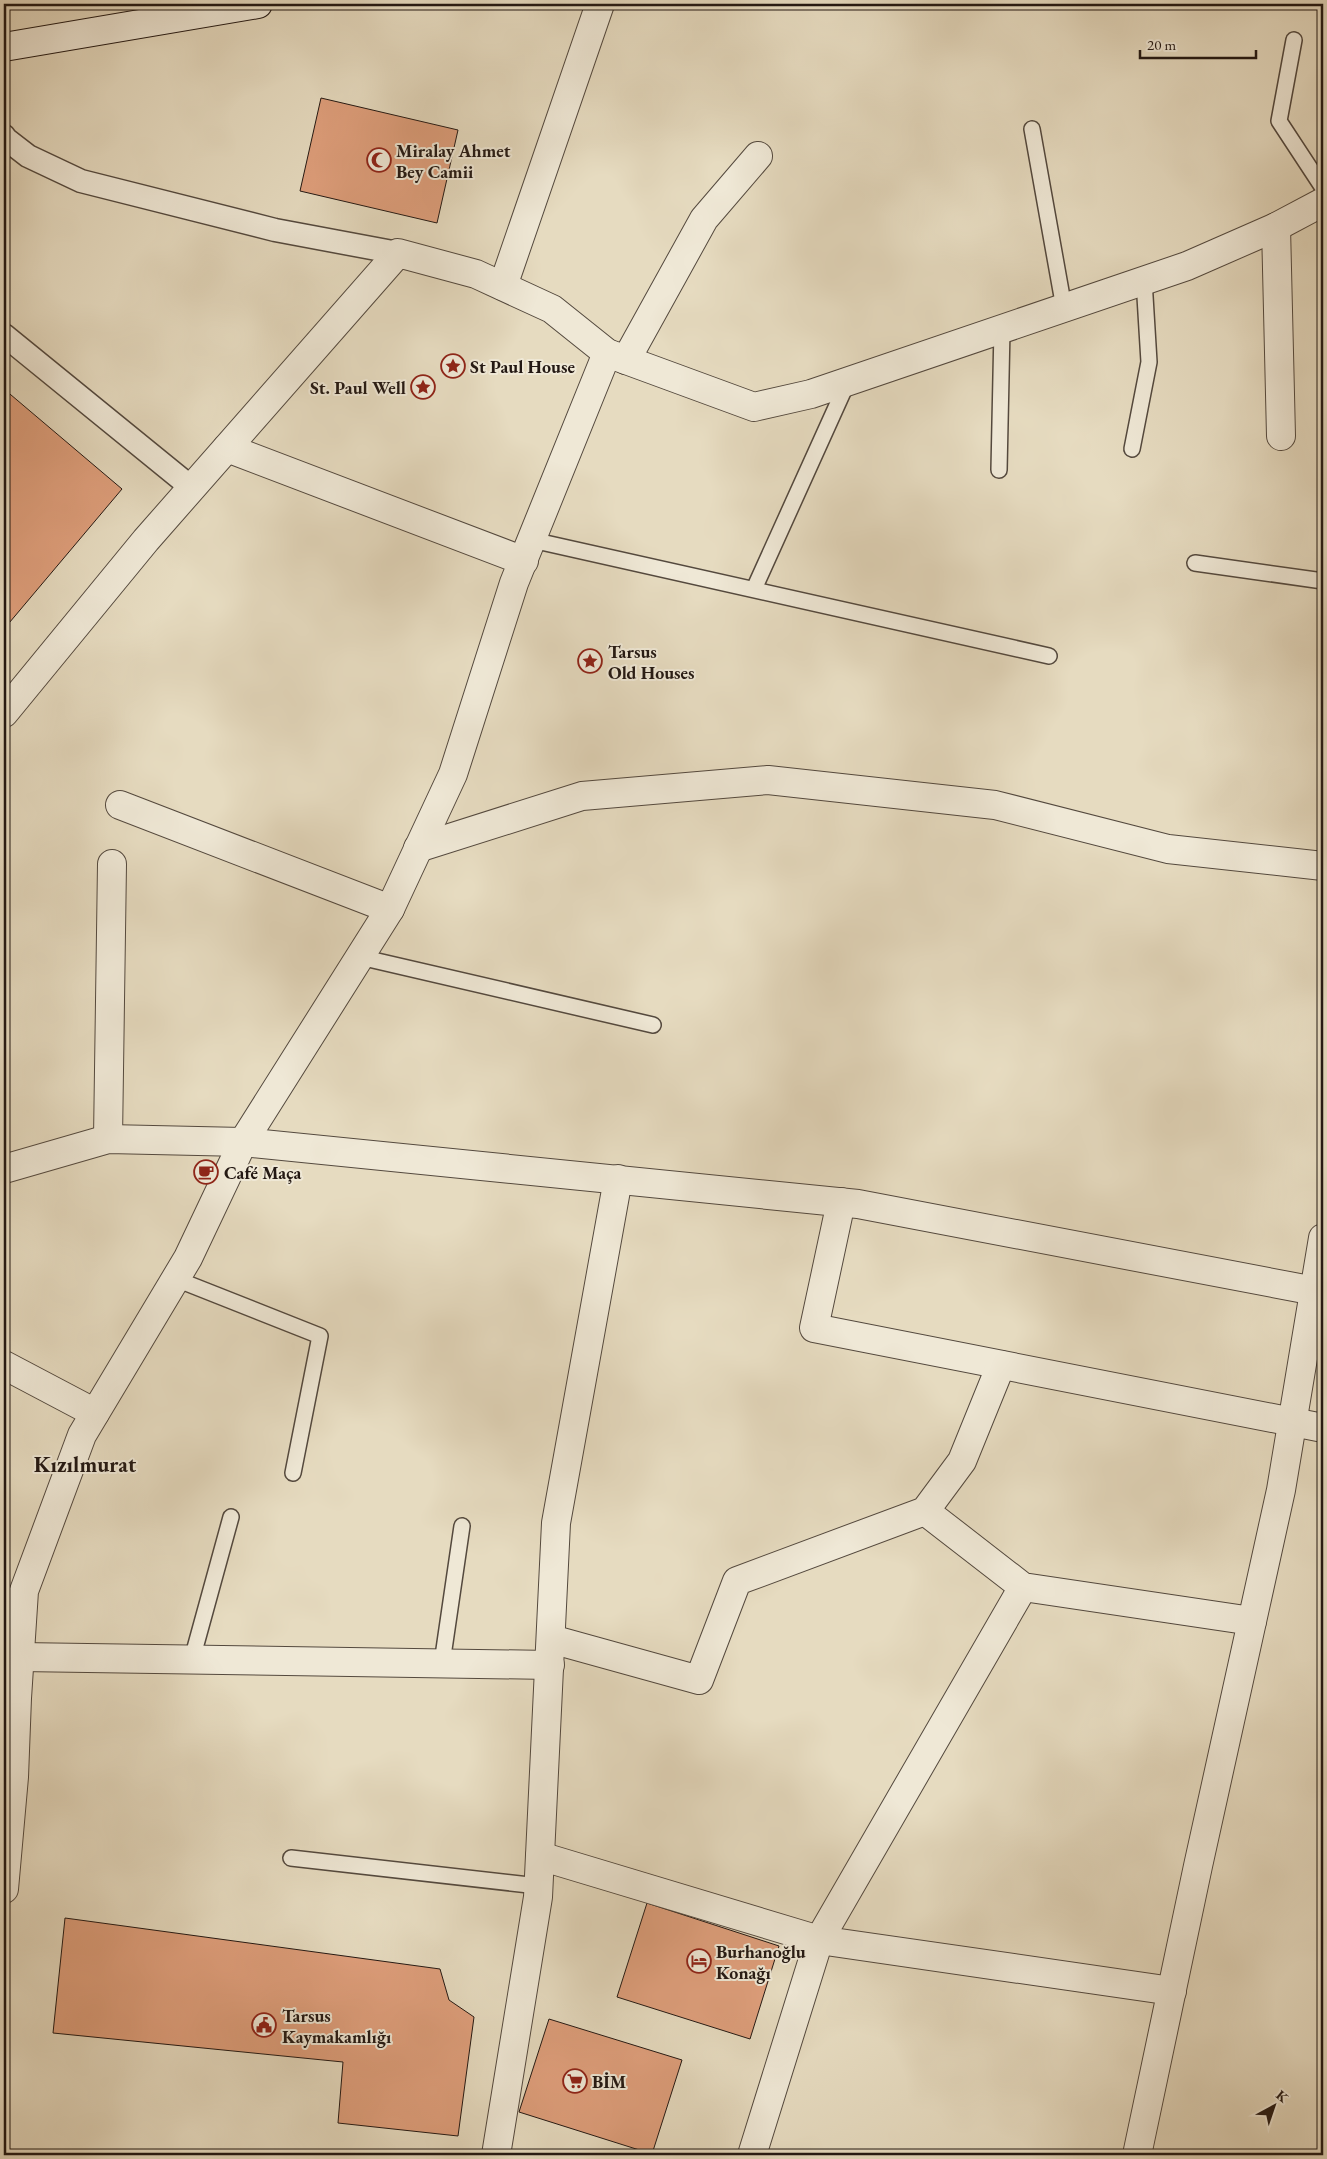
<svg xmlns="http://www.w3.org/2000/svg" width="1327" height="2159" viewBox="0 0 1327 2159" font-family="'EB Garamond',serif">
<rect width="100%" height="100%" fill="#e6dbc0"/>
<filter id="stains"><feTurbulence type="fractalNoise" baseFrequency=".004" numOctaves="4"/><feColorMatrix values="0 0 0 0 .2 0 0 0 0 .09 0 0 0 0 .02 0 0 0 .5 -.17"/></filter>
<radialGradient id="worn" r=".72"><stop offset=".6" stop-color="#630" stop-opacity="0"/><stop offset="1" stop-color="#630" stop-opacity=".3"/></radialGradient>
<g fill="#df9f7c" stroke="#231813">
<path d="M321 98 458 130 437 223 300 191Z"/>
<path d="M4 389 122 489 4 629Z"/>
<path d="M647 1903 779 1946 750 2039 617 1997Z"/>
<path d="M65 1918 440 1969 449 2000 474 2017 458 2136 338 2123 343 2062 53 2033Z"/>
<path d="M549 2019 682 2060 652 2154 519 2112Z"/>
</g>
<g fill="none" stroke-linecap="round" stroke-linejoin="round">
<g stroke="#54493e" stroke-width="18">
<g id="service">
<path d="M1294 40 1279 121 1323 188"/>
<path d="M1032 129 1064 308"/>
<path d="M1132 449 1149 362 1144 280"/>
<path d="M999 470 1002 329"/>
<path d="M532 540 1049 656"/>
<path d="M1195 563 1323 581"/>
<path d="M754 589 848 381"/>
<path d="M360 957 653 1025"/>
<path d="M176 1279 320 1336 293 1473"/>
<path d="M4 1598 24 1591"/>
<path d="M192 1659 231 1517"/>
<path d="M442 1663 462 1526"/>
<path d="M291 1858 538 1886"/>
</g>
</g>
<g stroke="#54493e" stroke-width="25">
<g id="pedestrian">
<path d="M4 136 6 139 28 156 81 181 275 230 398 253"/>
<path d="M4 335 192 488"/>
</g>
</g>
<g stroke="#54493e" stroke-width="30">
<g id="minor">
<path d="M1276 227 1281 436"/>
<path d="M503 286 600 4"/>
<path d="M626 360 704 219 758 156"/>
<path d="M227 448 524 561"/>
<path d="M4 713 146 540 398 253 476 274 552 309 607 353 754 407 811 394 1187 266 1276 227 1323 202"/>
<path d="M120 805 390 909"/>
<path d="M418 848 582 796 768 780 995 805 1168 849 1323 866"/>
<path d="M108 1139 112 864"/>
<path d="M4 1169 108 1139 243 1142 858 1204 1315 1291"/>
<path d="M841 1202 814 1328 1323 1428"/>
<path d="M4 1365 95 1413"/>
<path d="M925 1511 1023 1587 1252 1621"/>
<path d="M551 1639 699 1680 737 1581 925 1511 962 1461 1001 1365"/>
<path d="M20 1657 550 1665"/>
<path d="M540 1856 819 1940 1172 1991"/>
<path d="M4 1889 14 1777 17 1698 24 1591 82 1435 188 1258 243 1142 390 909 453 774 514 583 607 353"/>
<path d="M496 2155 538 1897 556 1523 618 1179"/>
<path d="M752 2155 819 1940 1023 1587"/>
<path d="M1137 2155 1198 1866 1281 1490 1323 1238"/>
</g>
</g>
<g stroke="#231813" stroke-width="30">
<path id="secondary" d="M4 47 258 4"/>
</g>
<use href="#service" stroke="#efe8d6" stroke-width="15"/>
<use href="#pedestrian" stroke="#efe8d6" stroke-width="22"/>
<use href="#minor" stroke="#efe8d6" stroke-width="28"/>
<use href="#secondary" stroke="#efe8d6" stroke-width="28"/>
</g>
<defs>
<g id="mosque-ring" transform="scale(1.25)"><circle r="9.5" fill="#efe8d6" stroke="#8f2418" stroke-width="1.5"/><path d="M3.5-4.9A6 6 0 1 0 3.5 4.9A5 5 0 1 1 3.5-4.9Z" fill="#8f2418"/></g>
<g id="sight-ring" transform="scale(1.25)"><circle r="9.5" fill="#efe8d6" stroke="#8f2418" stroke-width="1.5"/><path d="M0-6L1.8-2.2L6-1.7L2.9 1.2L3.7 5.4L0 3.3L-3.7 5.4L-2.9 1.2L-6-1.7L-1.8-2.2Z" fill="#8f2418"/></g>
<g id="cafe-ring" transform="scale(1.25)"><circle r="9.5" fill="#efe8d6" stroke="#8f2418" stroke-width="1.5"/><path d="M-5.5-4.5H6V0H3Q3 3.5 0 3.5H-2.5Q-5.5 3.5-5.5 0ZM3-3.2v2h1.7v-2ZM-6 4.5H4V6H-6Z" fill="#8f2418"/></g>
<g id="hotel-ring" transform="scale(1.25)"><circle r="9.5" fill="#efe8d6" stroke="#8f2418" stroke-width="1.5"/><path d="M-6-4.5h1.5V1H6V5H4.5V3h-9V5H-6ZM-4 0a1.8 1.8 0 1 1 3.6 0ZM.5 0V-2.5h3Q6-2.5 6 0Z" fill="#8f2418"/></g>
<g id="civic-ring" transform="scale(1.25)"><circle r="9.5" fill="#efe8d6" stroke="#8f2418" stroke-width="1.5"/><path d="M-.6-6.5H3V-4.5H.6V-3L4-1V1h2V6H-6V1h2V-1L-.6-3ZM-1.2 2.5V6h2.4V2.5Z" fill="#8f2418"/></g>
<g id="supermarket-ring" transform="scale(1.25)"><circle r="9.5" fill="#efe8d6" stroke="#8f2418" stroke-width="1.5"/><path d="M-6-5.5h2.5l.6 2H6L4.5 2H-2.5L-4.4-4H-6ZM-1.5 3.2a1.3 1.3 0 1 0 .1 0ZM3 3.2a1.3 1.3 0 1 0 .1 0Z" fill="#8f2418"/></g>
</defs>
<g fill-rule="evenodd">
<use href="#mosque-ring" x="379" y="160"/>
<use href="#sight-ring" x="453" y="366"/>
<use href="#sight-ring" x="423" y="387"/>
<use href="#sight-ring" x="590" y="661"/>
<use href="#cafe-ring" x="206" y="1172"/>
<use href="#hotel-ring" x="699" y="1961"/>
<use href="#civic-ring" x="264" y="2025"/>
<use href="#supermarket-ring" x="575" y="2081"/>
</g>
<g text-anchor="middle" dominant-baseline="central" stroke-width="4" stroke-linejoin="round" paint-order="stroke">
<g font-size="18" font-weight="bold" fill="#231813" stroke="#efe8d6" text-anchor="start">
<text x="396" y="150">Miralay Ahmet<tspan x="396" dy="21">Bey Camii</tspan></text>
<text x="470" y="366">St Paul House</text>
<text x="406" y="387" text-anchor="end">St. Paul Well</text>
<text x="608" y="651">Tarsus<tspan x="608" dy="21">Old Houses</tspan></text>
<text x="224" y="1172">Café Maça</text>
<text x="716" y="1951">Burhanoğlu<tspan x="716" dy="21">Konağı</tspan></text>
<text x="282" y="2015">Tarsus<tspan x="282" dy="21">Kaymakamlığı</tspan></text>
<text x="592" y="2081">BİM</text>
</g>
<g font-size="22" font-weight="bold" fill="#231813" stroke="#efe8d6">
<text x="85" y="1464">Kızılmurat</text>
</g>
</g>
<rect width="1327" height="2159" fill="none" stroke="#e6dbc0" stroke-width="20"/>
<rect x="5" y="5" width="1317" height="2149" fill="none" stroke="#231813" stroke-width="2.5"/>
<rect x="10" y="10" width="1307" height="2139" fill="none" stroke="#231813"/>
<g transform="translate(1274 2106) rotate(40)" stroke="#efe8d6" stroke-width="4" paint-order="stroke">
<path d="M0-4L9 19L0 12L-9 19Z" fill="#231813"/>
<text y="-8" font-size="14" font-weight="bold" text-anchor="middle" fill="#231813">K</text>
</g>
<path d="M1140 50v8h116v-8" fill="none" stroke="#231813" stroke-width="2.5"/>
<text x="1147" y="50" font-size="15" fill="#231813" stroke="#efe8d6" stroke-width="4" paint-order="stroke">20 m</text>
<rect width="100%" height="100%" filter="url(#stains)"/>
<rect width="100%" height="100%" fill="url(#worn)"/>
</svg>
